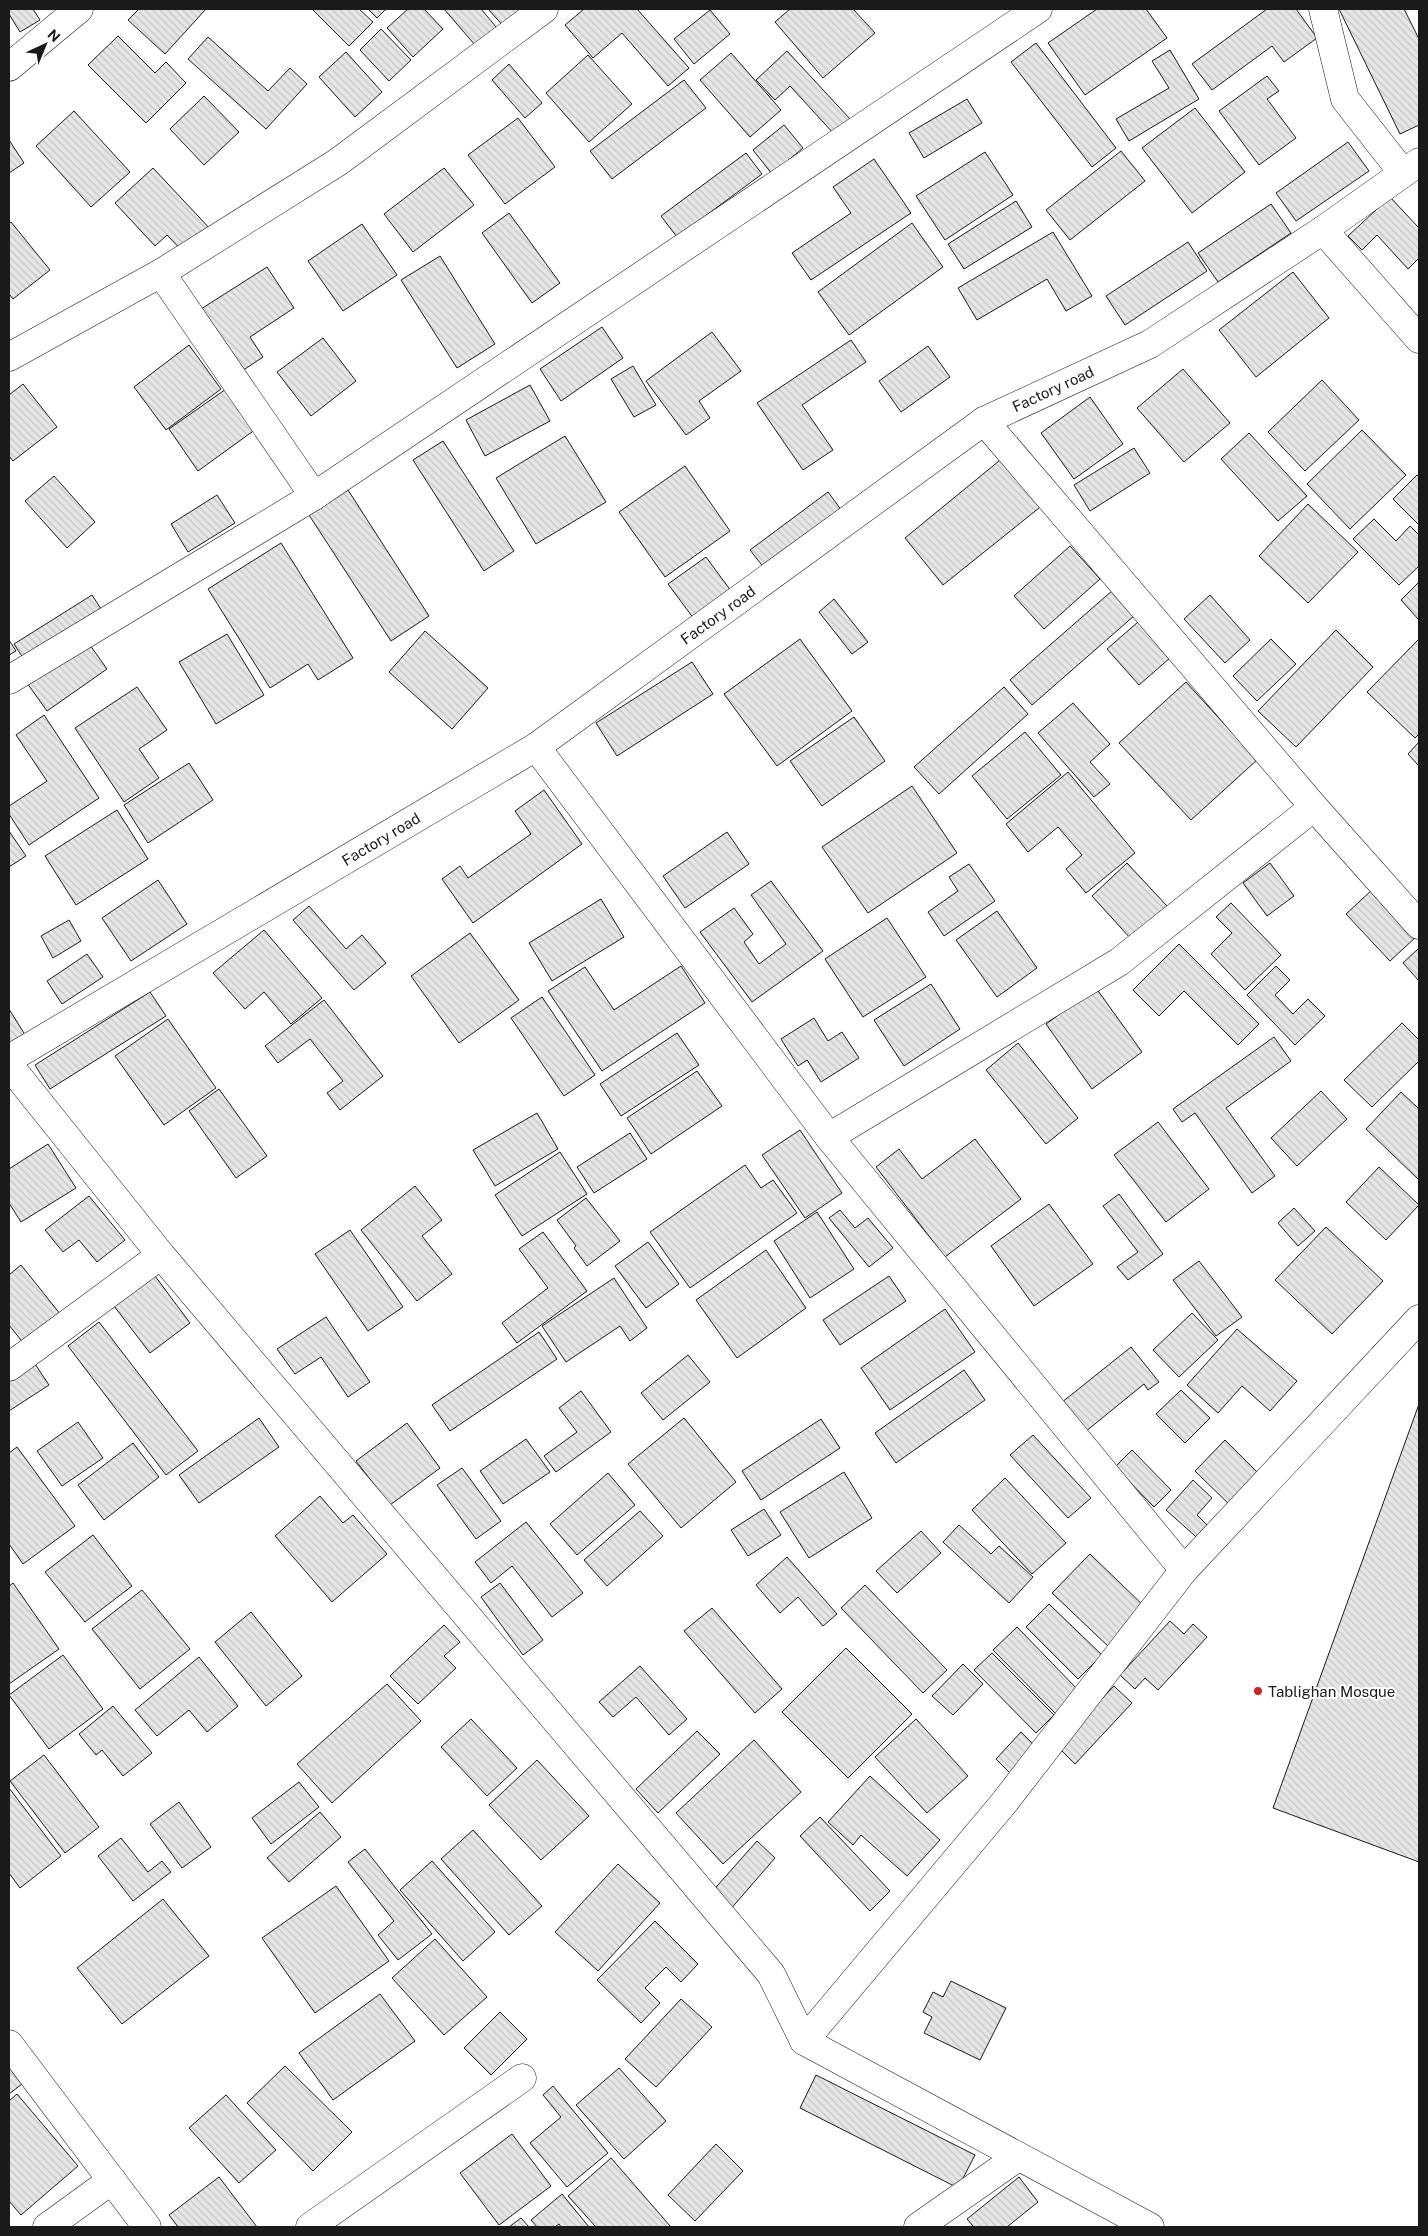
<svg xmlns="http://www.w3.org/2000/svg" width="1428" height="2236" viewBox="0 0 1428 2236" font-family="'Public Sans',sans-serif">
<defs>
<pattern id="building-back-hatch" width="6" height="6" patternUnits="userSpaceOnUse" patternTransform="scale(1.25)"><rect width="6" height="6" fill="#e6e6e6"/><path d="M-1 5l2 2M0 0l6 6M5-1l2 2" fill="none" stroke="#c5c5c5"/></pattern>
</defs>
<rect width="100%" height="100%" fill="#fff"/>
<g fill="url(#building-back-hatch)" stroke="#1a1a1a">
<path d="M9 9H33L40 20 20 32 9 14Z"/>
<path d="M139 9H206L165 54 128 20Z"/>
<path d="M312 9H359L373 22 349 46Z"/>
<path d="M368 9H386L377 18Z"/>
<path d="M408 9H424L443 29 413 57 387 28Z"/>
<path d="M444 9H481L502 34 481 52Z"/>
<path d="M488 9H527L505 28Z"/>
<path d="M584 9H637L689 68 668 86 622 33 593 58 565 25Z"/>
<path d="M790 9H853L875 33 823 78 775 22Z"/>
<path d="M1097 9H1146L1167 38 1085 95 1048 43Z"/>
<path d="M1267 9H1296L1317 38 1284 62 1272 46 1212 90 1192 64Z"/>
<path d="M1339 9H1404L1419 39V125L1400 134Z"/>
<path d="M710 10 730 34 694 64 674 39Z"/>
<path d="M381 29 411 60 389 81 360 50Z"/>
<path d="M118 36 155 73 166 62 186 83 146 123 88 65Z"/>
<path d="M208 37 268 91 290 68 307 84 266 129 188 59Z"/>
<path d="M1036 43 1116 148 1092 167 1011 62Z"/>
<path d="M1170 50 1199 99 1129 141 1116 119 1169 88 1152 61Z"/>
<path d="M787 51 851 120 835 135 790 86 775 100 756 80Z"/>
<path d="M346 52 382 92 355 117 319 77Z"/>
<path d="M731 53 781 110 750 137 700 80Z"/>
<path d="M588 55 632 104 589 142 546 93Z"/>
<path d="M509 64 542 103 525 118 492 80Z"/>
<path d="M1267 76 1279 91 1267 99 1296 138 1259 165 1219 111Z"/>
<path d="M684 80 706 108 612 179 590 151Z"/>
<path d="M204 96 239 132 204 165 170 129Z"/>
<path d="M967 99 982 123 924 158 909 133Z"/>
<path d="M1195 108 1245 172 1192 213 1142 148Z"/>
<path d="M74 111 130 172 91 207 36 146Z"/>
<path d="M518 118 555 167 505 204 468 155Z"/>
<path d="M784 125 803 148 772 174 753 150Z"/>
<path d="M9 140 24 163 9 173Z"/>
<path d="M1348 142 1369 171 1296 221 1276 193Z"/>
<path d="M1121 151 1145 181 1070 240 1046 210Z"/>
<path d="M985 152 1013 195 945 240 916 196Z"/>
<path d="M746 153 762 174 677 237 661 216Z"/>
<path d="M874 159 911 213 811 280 792 253 851 213 833 187Z"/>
<path d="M153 168 213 232 187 256 167 235 155 246 115 203Z"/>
<path d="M444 168 474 205 413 252 384 214Z"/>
<path d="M1390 197 1419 228V258L1408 269 1377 235 1362 250 1348 236Z"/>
<path d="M1016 201 1032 227 964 269 948 244Z"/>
<path d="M1271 204 1291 233 1218 282 1198 253Z"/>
<path d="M509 213 560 283 532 303 482 233Z"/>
<path d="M11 222 50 270 13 299 9 294V224Z"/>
<path d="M912 223 943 267 849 335 818 292Z"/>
<path d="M362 224 397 275 343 311 308 261Z"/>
<path d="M1053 232 1092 296 1066 311 1047 279 977 320 958 288Z"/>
<path d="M1188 242 1207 271 1125 325 1106 296Z"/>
<path d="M440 256 495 344 457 368 401 280Z"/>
<path d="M267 267 294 308 250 337 263 357 242 371 201 309Z"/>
<path d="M1293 272 1329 318 1256 377 1219 330Z"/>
<path d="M602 327 623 358 561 401 540 369Z"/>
<path d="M712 332 741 371 699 401 710 418 686 435 646 381Z"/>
<path d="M323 338 356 381 311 416 277 372Z"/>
<path d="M851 340 866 362 802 405 833 450 803 470 757 403Z"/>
<path d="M189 345 221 389 166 430 134 387Z"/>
<path d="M928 346 950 377 901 412 879 381Z"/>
<path d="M633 366 656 405 634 417 611 379Z"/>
<path d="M1183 369 1230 423 1184 462 1137 408Z"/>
<path d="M1322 380 1359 420 1305 471 1268 432Z"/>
<path d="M23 384 57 427 13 461 9 456V395Z"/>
<path d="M530 385 550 421 485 456 466 420Z"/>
<path d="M226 389 256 429 198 471 169 429Z"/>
<path d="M1090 397 1123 444 1074 479 1041 433Z"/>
<path d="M1362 430 1406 475 1350 529 1307 484Z"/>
<path d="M1249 433 1307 496 1278 521 1221 459Z"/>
<path d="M565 436 606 502 536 544 496 478Z"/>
<path d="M443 441 514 551 484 571 413 460Z"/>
<path d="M1134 448 1150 473 1090 511 1074 485Z"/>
<path d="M1005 456 1044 504 943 585 905 538Z"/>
<path d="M685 466 730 531 665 577 619 512Z"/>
<path d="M1417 475 1419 477V525L1393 499Z"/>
<path d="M54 476 95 522 67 548 25 501Z"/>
<path d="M348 490 429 616 391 641 309 515Z"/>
<path d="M828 492 845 515 768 573 750 550Z"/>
<path d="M217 495 235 523 188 552 171 524Z"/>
<path d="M1308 504 1358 552 1308 603 1259 556Z"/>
<path d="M1374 519 1396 541 1410 526 1419 535V566L1399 585 1353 539Z"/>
<path d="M281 543 353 658 318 680 308 664 270 688 208 589Z"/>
<path d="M1070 546 1100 579 1044 629 1014 596Z"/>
<path d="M706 557 734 595 697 623 668 584Z"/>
<path d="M1419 582V620L1401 600Z"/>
<path d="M1113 590 1135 615 1032 705 1010 680Z"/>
<path d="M92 595 105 615 27 664 14 644Z"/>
<path d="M1210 595 1250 640 1225 663 1184 619Z"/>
<path d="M834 599 868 642 852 654 819 612Z"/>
<path d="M1138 622 1170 658 1139 685 1107 649Z"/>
<path d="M1336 630 1373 667 1296 747 1258 711Z"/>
<path d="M425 631 488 688 452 729 389 672Z"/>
<path d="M227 634 264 695 216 724 179 662Z"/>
<path d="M800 639 852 711 777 766 724 694Z"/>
<path d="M1271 639 1296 664 1257 701 1233 676Z"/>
<path d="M1419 639V734L1415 738 1367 692Z"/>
<path d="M9 640 16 651 9 655Z"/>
<path d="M87 641 107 669 47 711 27 683Z"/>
<path d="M692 662 713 694 617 756 596 723Z"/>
<path d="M1186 682 1257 760 1191 820 1119 743Z"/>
<path d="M137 687 167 730 139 749 159 778 124 802 75 728Z"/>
<path d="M1004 687 1028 714 939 794 914 767Z"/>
<path d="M1073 703 1110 744 1090 762 1110 784 1094 797 1038 733Z"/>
<path d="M44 715 99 798 29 845 9 814V806L47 781 16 735Z"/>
<path d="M854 717 885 761 822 806 790 761Z"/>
<path d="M1025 732 1061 775 1007 819 972 776Z"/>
<path d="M1419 742V766L1408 754Z"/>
<path d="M189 763 213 800 148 843 124 805Z"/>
<path d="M1068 772 1135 853 1086 893 1066 869 1082 855 1058 827 1028 852 1006 824Z"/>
<path d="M912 786 957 853 868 913 822 847Z"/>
<path d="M544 790 582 844 473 923 442 879 460 866 468 878 531 834 515 811Z"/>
<path d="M117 810 148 859 76 905 45 856Z"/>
<path d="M9 831 26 856 9 867Z"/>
<path d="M727 832 749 864 685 908 663 876Z"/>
<path d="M1127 863 1167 906 1131 939 1092 896Z"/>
<path d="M1270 863 1294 896 1267 916 1243 883Z"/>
<path d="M969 864 995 901 944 936 928 912 958 891 949 877Z"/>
<path d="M158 880 187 924 131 961 102 918Z"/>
<path d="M771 881 823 951 752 1002 700 932 734 908 753 934 744 942 759 964 786 944 751 895Z"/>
<path d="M1373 889 1417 936 1390 961 1346 914Z"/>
<path d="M601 899 624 937 552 981 529 943Z"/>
<path d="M1231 903 1281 955 1245 990 1211 954 1232 933 1216 917Z"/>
<path d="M309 906 346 949 362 935 386 963 354 990 293 920Z"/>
<path d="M997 911 1037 968 997 997 956 940Z"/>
<path d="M887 918 926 977 863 1017 825 959Z"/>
<path d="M69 920 81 941 53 958 41 936Z"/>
<path d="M264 930 322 998 291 1024 264 992 245 1009 213 973Z"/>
<path d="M470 933 519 1000 459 1043 411 976Z"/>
<path d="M1179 944 1259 1024 1238 1045 1184 991 1159 1016 1133 990Z"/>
<path d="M1419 948V981L1403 963Z"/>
<path d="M87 954 103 977 62 1004 47 981Z"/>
<path d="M681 966 705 1003 602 1071 548 991 585 967 614 1010Z"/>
<path d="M1276 966 1290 980 1275 995 1293 1014 1308 999 1325 1016 1295 1045 1247 995Z"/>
<path d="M931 984 960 1029 904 1066 874 1020Z"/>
<path d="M1096 988 1142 1052 1092 1089 1046 1024Z"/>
<path d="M150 992 166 1016 50 1089 35 1065Z"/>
<path d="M542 997 595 1075 564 1096 511 1018Z"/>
<path d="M324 1000 383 1076 340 1110 327 1093 343 1081 310 1039 278 1063 265 1046Z"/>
<path d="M9 1009 27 1038 9 1049Z"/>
<path d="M814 1018 828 1041 842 1032 859 1058 821 1082 807 1060 798 1066 781 1039Z"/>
<path d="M168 1019 216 1088 164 1125 115 1056Z"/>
<path d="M1402 1023 1419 1040V1061L1372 1107 1344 1080Z"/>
<path d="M677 1033 699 1065 621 1116 600 1084Z"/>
<path d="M1274 1037 1291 1061 1226 1108 1275 1176 1252 1193 1195 1113 1182 1122 1173 1109Z"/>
<path d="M1018 1043 1078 1118 1046 1144 986 1070Z"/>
<path d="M697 1071 722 1106 651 1154 627 1118Z"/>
<path d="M219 1089 267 1156 236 1178 189 1111Z"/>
<path d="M1321 1091 1347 1119 1297 1166 1271 1138Z"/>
<path d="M1401 1092 1419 1109V1180L1366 1129Z"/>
<path d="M537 1113 558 1149 495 1186 473 1150Z"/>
<path d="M1158 1122 1209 1189 1166 1222 1114 1155Z"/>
<path d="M800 1130 842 1193 805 1218 762 1155Z"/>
<path d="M630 1133 647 1159 594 1193 577 1167Z"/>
<path d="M975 1139 1021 1199 945 1257 876 1167 899 1149 922 1179Z"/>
<path d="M48 1144 76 1188 21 1222 9 1203V1169Z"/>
<path d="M560 1152 587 1194 522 1236 495 1195Z"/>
<path d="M745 1165 761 1188 773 1180 797 1213 690 1288 650 1232Z"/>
<path d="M1379 1167 1419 1205 1386 1240 1346 1202Z"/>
<path d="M415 1186 442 1220 422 1236 452 1274 417 1301 361 1230Z"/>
<path d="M1119 1194 1163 1254 1128 1280 1117 1267 1138 1252 1103 1206Z"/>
<path d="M89 1196 125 1240 97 1262 79 1240 63 1252 45 1230Z"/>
<path d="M586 1198 620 1241 587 1266 574 1248 576 1246 557 1220Z"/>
<path d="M1049 1204 1093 1264 1034 1306 991 1246Z"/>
<path d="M1294 1208 1315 1231 1298 1246 1278 1223Z"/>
<path d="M840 1210 855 1228 868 1218 893 1248 869 1267 829 1218Z"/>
<path d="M817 1212 854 1269 810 1298 774 1241Z"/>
<path d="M1326 1227 1383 1281 1332 1334 1275 1280Z"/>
<path d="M350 1230 403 1307 368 1331 315 1254Z"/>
<path d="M543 1232 587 1291 517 1343 502 1323 548 1288 519 1249Z"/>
<path d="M648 1242 679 1284 646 1308 615 1266Z"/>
<path d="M766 1250 806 1308 737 1358 696 1300Z"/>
<path d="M1199 1261 1242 1317 1216 1336 1173 1280Z"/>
<path d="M21 1265 61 1315 24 1344 9 1325V1275Z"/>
<path d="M155 1276 190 1323 150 1353 114 1306Z"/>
<path d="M889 1276 906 1301 840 1345 823 1320Z"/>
<path d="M614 1278 647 1328 630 1341 620 1326 566 1362 542 1326Z"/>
<path d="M945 1309 975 1352 890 1410 861 1368Z"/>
<path d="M1192 1313 1218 1340 1179 1377 1153 1350Z"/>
<path d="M326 1317 370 1382 348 1397 321 1357 295 1374 277 1349Z"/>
<path d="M99 1322 198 1451 166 1475 68 1346Z"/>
<path d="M1237 1329 1297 1381 1270 1411 1242 1386 1218 1413 1187 1385Z"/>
<path d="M539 1332 557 1359 450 1431 432 1405Z"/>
<path d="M1131 1347 1159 1382 1148 1390 1144 1384 1085 1432 1061 1403Z"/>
<path d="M688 1355 710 1382 663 1420 641 1393Z"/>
<path d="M33 1361 49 1385 9 1411V1377Z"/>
<path d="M964 1370 985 1400 896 1463 875 1433Z"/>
<path d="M1181 1390 1210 1418 1185 1443 1156 1414Z"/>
<path d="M581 1391 611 1432 556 1472 544 1456 577 1432 559 1408Z"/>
<path d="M1419 1404V1862L1273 1808Z"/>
<path d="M259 1418 279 1447 199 1503 179 1475Z"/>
<path d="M684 1418 736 1482 681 1528 628 1464Z"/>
<path d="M821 1419 840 1448 761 1500 742 1471Z"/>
<path d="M78 1422 103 1458 62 1486 37 1451Z"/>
<path d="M407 1423 440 1468 390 1505 356 1461Z"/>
<path d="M1033 1435 1091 1498 1068 1518 1010 1455Z"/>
<path d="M526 1439 550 1472 503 1504 480 1471Z"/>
<path d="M1225 1440 1265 1480 1235 1510 1195 1471Z"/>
<path d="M133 1443 159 1477 104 1520 78 1485Z"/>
<path d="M17 1447 75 1526 23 1564 9 1544V1453Z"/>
<path d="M1132 1450 1171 1490 1154 1507 1115 1467Z"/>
<path d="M462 1468 501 1521 476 1539 437 1485Z"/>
<path d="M844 1472 872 1518 809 1558 780 1512Z"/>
<path d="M608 1473 635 1505 577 1555 550 1524Z"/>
<path d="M1005 1478 1066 1543 1032 1574 972 1510Z"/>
<path d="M1193 1480 1212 1498 1197 1515 1213 1531 1203 1543 1166 1510Z"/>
<path d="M320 1496 343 1523 353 1515 387 1554 332 1602 275 1536Z"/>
<path d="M764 1509 781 1535 748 1556 731 1530Z"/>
<path d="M640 1511 663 1536 607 1586 584 1560Z"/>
<path d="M526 1522 583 1593 552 1617 512 1566 491 1583 475 1562Z"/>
<path d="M959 1525 991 1554 999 1546 1033 1577 1009 1603 943 1542Z"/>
<path d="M921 1531 941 1553 897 1593 876 1571Z"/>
<path d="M93 1535 132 1586 85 1622 45 1572Z"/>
<path d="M1090 1554 1147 1609 1110 1648 1052 1593Z"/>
<path d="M787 1557 837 1614 823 1626 798 1597 780 1613 756 1585Z"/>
<path d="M13 1583 59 1649 9 1684V1586Z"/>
<path d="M500 1583 543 1640 523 1655 481 1597Z"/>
<path d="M865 1585 947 1670 923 1693 841 1608Z"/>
<path d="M142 1590 190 1649 140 1689 92 1629Z"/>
<path d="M1049 1604 1102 1655 1078 1679 1026 1627Z"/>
<path d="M712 1608 782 1689 755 1713 684 1631Z"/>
<path d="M251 1612 302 1676 266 1706 215 1642Z"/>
<path d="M1170 1621 1184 1634 1193 1624 1207 1637 1158 1690 1145 1678 1135 1689 1120 1675Z"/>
<path d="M444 1625 460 1642 444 1656 456 1668 418 1704 390 1676Z"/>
<path d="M1017 1627 1080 1692 1057 1715 993 1650Z"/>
<path d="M846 1648 912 1714 848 1778 782 1712Z"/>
<path d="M992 1653 1054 1715 1036 1733 974 1670Z"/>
<path d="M63 1655 103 1709 49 1749 9 1695Z"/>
<path d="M199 1657 238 1706 207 1732 189 1710 157 1736 135 1710Z"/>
<path d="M963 1664 983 1684 953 1715 932 1696Z"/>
<path d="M640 1666 687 1719 669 1735 636 1697 613 1717 599 1702Z"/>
<path d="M387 1684 421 1721 332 1803 297 1764Z"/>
<path d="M1114 1686 1132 1703 1075 1764 1057 1746Z"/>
<path d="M113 1706 152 1753 123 1776 102 1750 96 1755 79 1734Z"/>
<path d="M471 1719 517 1768 487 1796 441 1747Z"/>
<path d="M916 1719 968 1776 927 1813 875 1757Z"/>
<path d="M697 1731 720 1754 658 1813 636 1789Z"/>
<path d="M1021 1732 1039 1750 1014 1777 996 1759Z"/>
<path d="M754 1740 801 1792 723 1864 676 1813Z"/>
<path d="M44 1755 99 1827 65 1853 10 1781Z"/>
<path d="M537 1760 589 1816 541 1860 489 1805Z"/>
<path d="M870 1776 940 1840 907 1876 861 1835 853 1845 828 1822Z"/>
<path d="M299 1782 319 1807 271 1844 252 1818Z"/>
<path d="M9 1788 61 1856 20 1888 9 1873Z"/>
<path d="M179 1802 211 1847 182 1868 150 1824Z"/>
<path d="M320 1812 341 1837 289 1882 267 1858Z"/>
<path d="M820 1817 890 1891 870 1911 800 1836Z"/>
<path d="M473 1830 542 1906 509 1935 441 1859Z"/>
<path d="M121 1838 148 1872 162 1861 171 1872 133 1901 98 1856Z"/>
<path d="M757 1841 775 1858 729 1911 710 1894Z"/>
<path d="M365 1849 432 1934 398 1960 378 1935 394 1921 348 1862Z"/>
<path d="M432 1861 495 1932 463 1961 400 1890Z"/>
<path d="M618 1864 660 1903 598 1971 555 1932Z"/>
<path d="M336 1886 389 1961 315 2013 262 1938Z"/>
<path d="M163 1899 209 1956 122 2024 77 1968Z"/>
<path d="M655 1921 698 1964 681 1982 666 1967 645 1988 660 2003 641 2023 597 1980Z"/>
<path d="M435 1939 487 1997 444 2035 392 1978Z"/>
<path d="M951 1981 1006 2008 980 2060 924 2033 932 2017 923 2012 933 1992 943 1997Z"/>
<path d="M380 1994 415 2041 333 2100 299 2053Z"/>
<path d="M681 1999 712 2027 656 2087 625 2059Z"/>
<path d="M500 2012 527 2039 491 2075 464 2048Z"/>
<path d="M285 2066 352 2132 313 2171 247 2103Z"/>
<path d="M9 2067 22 2084 9 2094Z"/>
<path d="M619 2068 666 2121 624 2159 576 2105Z"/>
<path d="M816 2075 975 2155 958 2188 800 2108Z"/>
<path d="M553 2086 608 2153 567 2187 530 2143 561 2117 543 2095Z"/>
<path d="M17 2094 78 2166 21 2215 9 2201V2101Z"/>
<path d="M226 2095 276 2150 239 2183 189 2128Z"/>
<path d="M512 2134 551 2186 499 2225 460 2173Z"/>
<path d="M716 2144 743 2171 695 2221 668 2195Z"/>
<path d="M611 2158 671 2227H596L568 2196Z"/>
<path d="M219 2177 257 2227H178L169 2215Z"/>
<path d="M1019 2177 1038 2202 1007 2227H974L967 2219Z"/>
<path d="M562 2194 589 2227H561L559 2224 555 2227H537L531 2220Z"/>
<path d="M521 2218 529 2227H509Z"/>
</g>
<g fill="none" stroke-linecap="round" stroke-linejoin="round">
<g stroke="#1a1a1a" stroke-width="29">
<g id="street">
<path d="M1323 9 1345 99 1403 173"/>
<path d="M9 67 79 9"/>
<path d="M1323 230 1419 339"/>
<path d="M161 273 314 496"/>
<path d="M9 357 161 273 338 162 544 9"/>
<path d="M984 421 1314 807 1419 925"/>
<path d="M9 680 314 496 1038 9"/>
<path d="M536 747 829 1137 1184 1570"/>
<path d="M9 1065 161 1255 771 1974 804 2041 1150 2227"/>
<path d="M829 1137 1119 962 1314 807"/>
<path d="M9 1367 161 1255"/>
<path d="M804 2041 1003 1804 1184 1570 1419 1319"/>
<path d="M9 2044 147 2227"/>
<path d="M47 2227 112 2180"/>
<path d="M310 2227 522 2078"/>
<path d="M918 2227 1018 2157"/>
</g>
</g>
<g stroke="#1a1a1a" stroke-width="29">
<path id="secondary" d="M9 1059 536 747 984 421 1150 344 1323 230 1419 162"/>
</g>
<use href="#street" stroke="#fff" stroke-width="28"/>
<use href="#secondary" stroke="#fff" stroke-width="28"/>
</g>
<circle fill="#c62828" stroke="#fff" stroke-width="2" cx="1258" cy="1691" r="5"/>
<g text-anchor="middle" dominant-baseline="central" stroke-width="4" stroke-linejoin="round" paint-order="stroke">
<g font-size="15" fill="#1a1a1a" stroke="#fff">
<text transform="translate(1053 389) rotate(-25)">Factory road</text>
<text transform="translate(718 615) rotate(-36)">Factory road</text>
<text transform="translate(381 839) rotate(-31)">Factory road</text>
</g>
<g font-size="15" fill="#1a1a1a" stroke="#fff" text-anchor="start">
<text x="1268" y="1691">Tablighan Mosque</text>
</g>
</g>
<rect width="1428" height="2236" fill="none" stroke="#1a1a1a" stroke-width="20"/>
<g transform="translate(45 45) rotate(44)" stroke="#ffffff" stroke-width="4" paint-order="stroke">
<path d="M0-4L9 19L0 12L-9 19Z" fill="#1a1a1a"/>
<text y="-8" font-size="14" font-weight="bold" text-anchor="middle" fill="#1a1a1a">N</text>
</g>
</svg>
